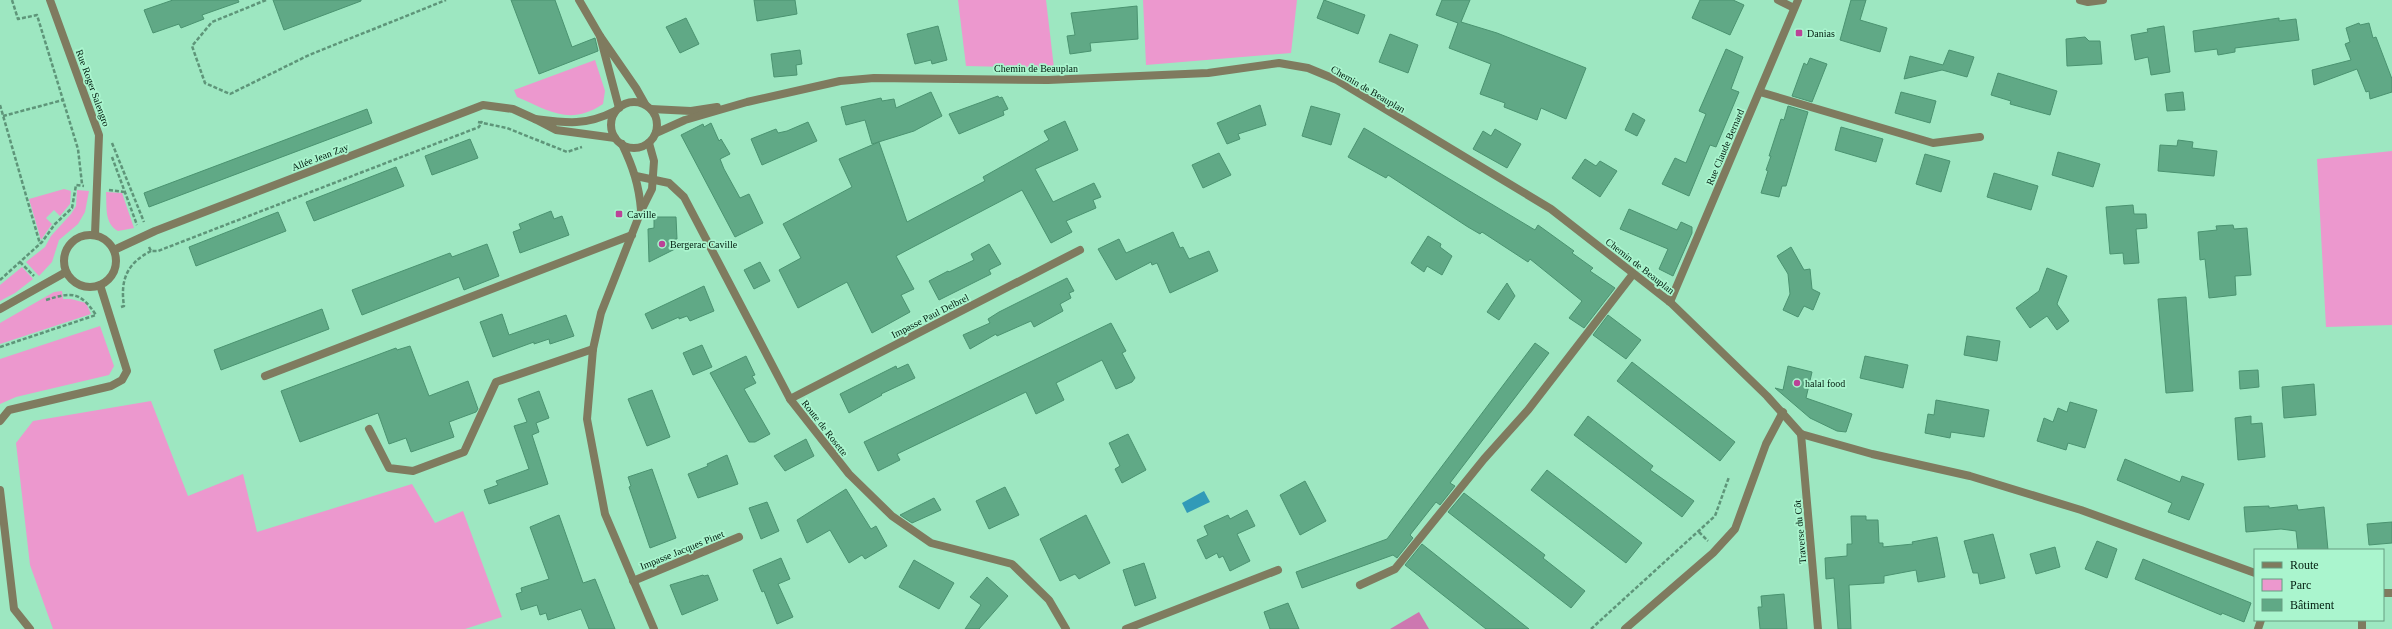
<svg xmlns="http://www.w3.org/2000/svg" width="2392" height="629" viewBox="0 0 2392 629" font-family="'Times New Roman',serif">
<rect width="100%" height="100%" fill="#9de7c1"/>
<g fill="#ec98ce">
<path d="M958 0H1046L1054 68 966 66Z"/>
<path d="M1143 0H1297L1291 53 1146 65Z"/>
<path d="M595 60 605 91 603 104C570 126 550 111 517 97L514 90Z"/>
<path d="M2392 151V325L2326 327 2317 159Z"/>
<path d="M64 189 71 191 70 204 60 216 54 210 46 218 52 224 41 240 29 199Z"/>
<path d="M77 190 89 191 85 212 78 224 59 240 52 262 39 276 26 262 45 247 51 236 71 214 76 206Z"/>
<path d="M106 192 122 193 134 228 118 231C104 223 107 207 106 192Z"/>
<path d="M22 267 33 279 15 293 0 301V285Z"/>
<path d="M62 291 63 299H71L86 303 91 314 0 344V323L54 292Z"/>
<path d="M100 326 114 366 109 375 16 397 0 404V359Z"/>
<path d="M151 401 188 496 243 474 257 532 412 484 435 523 463 511 502 617 465 629H53L30 565 16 443 33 421Z"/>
</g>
<path fill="#cd77b0" d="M1419 612 1429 629H1390Z"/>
<path fill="#319ab8" d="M1204 491 1210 502 1187 513 1182 503Z"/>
<g fill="#60a986" stroke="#4a9370">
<path d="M173 0H238L239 2 202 15 204 19 181 28 179 24 153 33 144 10Z"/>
<path d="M273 0H361V1L284 30Z"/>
<path d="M511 0H555L572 47 595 38 598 51 539 74Z"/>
<path d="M754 0H795L797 14 757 21Z"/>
<path d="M1324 0 1365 15 1358 34 1317 18Z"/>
<path d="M1442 0H1470L1461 22 1497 33 1586 68 1566 119 1541 108 1537 120 1504 107 1505 103 1480 94 1491 64 1449 48 1458 23 1436 15Z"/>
<path d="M1700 0H1733L1744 5 1730 35 1692 18Z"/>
<path d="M1851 0H1866L1860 20 1887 28 1880 52 1840 40Z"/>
<path d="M1137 6 1138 39 1090 43 1091 51 1070 54 1067 36 1075 35 1071 13Z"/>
<path d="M686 18 699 44 680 53 666 27Z"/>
<path d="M2279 18V21L2296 19 2299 40 2235 48V52L2218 55 2217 49 2195 52 2193 31Z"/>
<path d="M2359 23 2360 25 2369 23 2373 38 2376 37 2392 79V92L2370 99 2369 91 2366 92 2357 69 2314 85 2312 70 2351 60 2345 44 2350 42 2346 28Z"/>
<path d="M938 26 947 60 932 64 931 60 915 64 907 34Z"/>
<path d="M2164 26 2170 72 2151 75 2148 57 2135 60 2131 35 2148 32 2147 29Z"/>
<path d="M1390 34 1418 45 1408 73 1379 62Z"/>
<path d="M2085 37 2089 41H2100L2102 64 2067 66 2066 39Z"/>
<path d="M1726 49 1743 57 1731 89 1739 92 1716 147 1710 145 1689 196 1662 184 1675 158 1686 163 1706 114 1699 111Z"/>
<path d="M800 50 802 64 796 65 797 75 774 77 771 54Z"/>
<path d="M1949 50 1974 57 1967 77 1942 70 1904 79 1910 56 1943 65Z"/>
<path d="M1810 58 1827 64 1812 102 1792 96 1804 63 1807 65Z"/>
<path d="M1998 73 2057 91 2050 115 2010 104 2011 101 1991 95Z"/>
<path d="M931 92 942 116 914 131 872 144 865 120 846 125 841 107 881 98 882 101 894 99 896 108Z"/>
<path d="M1901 92 1936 101 1930 123 1895 113Z"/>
<path d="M2183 92 2185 110 2167 111 2165 94Z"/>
<path d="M998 96 999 98 1002 97 1008 109 1003 111 1004 115 959 134 949 114Z"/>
<path d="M1260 105 1266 125 1238 134 1240 139 1227 144 1217 123Z"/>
<path d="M1311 106 1340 114 1331 145 1302 136Z"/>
<path d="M1788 106 1808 112 1786 186H1782L1779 197 1761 193 1768 171 1766 170 1771 156H1769L1781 119 1784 120Z"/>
<path d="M367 109 372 123 149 207 144 193Z"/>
<path d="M1633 113 1645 120 1637 136 1625 130Z"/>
<path d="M1065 121 1078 150 1035 169 1053 202 1094 183 1101 197 1093 200 1096 208 1066 221 1072 232 1051 243 1022 190 896 256 914 289 901 295 910 312 872 333 847 282 798 308 779 270 801 258 783 224 852 187 839 159 879 142 907 222 985 181 983 177 1049 140 1044 131Z"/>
<path d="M808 122 817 141 762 165 751 139 776 129 778 133 787 131Z"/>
<path d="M711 123 719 141 721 139 730 154 720 159 724 169 740 198 749 194 763 223 735 237 681 135 703 124 704 127Z"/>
<path d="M1841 127 1883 139 1876 162 1835 150Z"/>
<path d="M1364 128 1535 230 1538 225 1574 251 1572 253 1593 268 1590 271 1615 288 1584 328 1569 318 1582 301 1530 259 1528 262 1482 232 1480 234 1468 227 1388 175 1386 178 1348 157Z"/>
<path d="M1495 129 1521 144 1507 168 1473 149 1483 131 1491 136Z"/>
<path d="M470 139 478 158 432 175 425 156Z"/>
<path d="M2178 140 2193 142 2192 148 2217 151 2214 176 2158 171 2160 145 2177 146Z"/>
<path d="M2058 152 2100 164 2093 187 2052 175Z"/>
<path d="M1219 153 1231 175 1203 188 1192 165Z"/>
<path d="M1925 154 1950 161 1941 192 1916 184Z"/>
<path d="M1585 159 1596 166 1600 161 1617 171 1600 197 1572 178Z"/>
<path d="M396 167 404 186 314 221 306 202Z"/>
<path d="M1994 173 2038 186 2031 210 1987 197Z"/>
<path d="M2133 205 2134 214H2146L2147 228 2136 229 2139 263 2124 264 2123 253 2110 254 2106 207Z"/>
<path d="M1629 209 1677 230 1681 222 1692 227V233L1673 276 1659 269 1668 249 1620 229Z"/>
<path d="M551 211 554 219 562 216 569 235 520 253 513 232 521 229 519 224Z"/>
<path d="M278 212 286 231 196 266 189 247Z"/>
<path d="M654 217H676L677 239H675V249L649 262 648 229 654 228Z"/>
<path d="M2233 225 2234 229 2247 228 2251 275 2235 276 2236 295 2209 298 2205 259 2200 260 2198 232 2217 230 2216 226Z"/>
<path d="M1173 232 1180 248 1183 247 1189 259 1209 251 1218 271 1170 293 1157 263 1152 265 1151 262 1116 280 1098 249 1119 239 1126 253Z"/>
<path d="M1428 236 1441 244 1440 247 1452 256 1442 275 1427 266 1424 272 1411 263Z"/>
<path d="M487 244 499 276 464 290 459 277 362 315 352 290 450 253 452 257Z"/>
<path d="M989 244 1001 264 989 270 991 274 939 300 929 281 948 271 949 272 974 260 971 254Z"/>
<path d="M1791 247 1804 270 1810 269 1812 289 1820 293 1813 310 1804 306 1798 317 1783 310 1790 294 1788 274 1777 256Z"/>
<path d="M760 262 770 281 754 289 744 270Z"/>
<path d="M2047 268 2067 276 2057 304 2069 321 2057 330 2047 316 2030 328 2016 308 2039 291Z"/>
<path d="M1067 278 1074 291 1069 293 1071 298 1060 304 1063 311 1034 327 1031 321 997 336 996 334 970 349 963 335 990 323 988 319 999 312Z"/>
<path d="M1507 283 1515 296 1499 320 1487 312Z"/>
<path d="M704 286 714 311 690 321 687 316 679 319V317L652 329 645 314Z"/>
<path d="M2186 297 2193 391 2166 393 2158 299Z"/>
<path d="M322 309 329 329 221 370 214 350Z"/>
<path d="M502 314 509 335 566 315 574 336 550 344 549 339 534 344V342L493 357 480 322Z"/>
<path d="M1608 315 1641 340 1626 359 1593 335Z"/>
<path d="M1111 323 1126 351 1122 353 1135 378 1132 382 1116 389 1102 360 1056 383 1064 400 1036 414 1026 392 897 454 900 460 878 471 864 442Z"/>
<path d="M1967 336 2000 341 1997 361 1964 355Z"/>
<path d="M1535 343 1549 353 1450 483 1455 486 1440 505 1436 502 1410 535 1413 538 1397 558 1393 555 1302 588 1296 572 1387 539Z"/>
<path d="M702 345 712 367 693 375 683 353Z"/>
<path d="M410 346 429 396 468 381 478 409 476 412 449 422 454 437 411 452 406 438 389 444 378 413 300 442 281 391 396 348 397 350Z"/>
<path d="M746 356 755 375 752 376 756 383 744 389 770 434 755 442H749L710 373Z"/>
<path d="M1865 356 1908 365 1903 388 1860 378Z"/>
<path d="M1632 362 1735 442 1720 461 1617 381Z"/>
<path d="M908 364 915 378 881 394 882 395 849 413 840 394 896 366 897 369Z"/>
<path d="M1788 366 1812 372 1806 398 1852 414 1846 432 1837 431 1810 418 1775 388 1783 390Z"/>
<path d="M2258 370 2259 387 2240 389 2239 371Z"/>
<path d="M2314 384 2316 415 2284 418 2282 387Z"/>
<path d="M652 390 670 437 647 446 628 399Z"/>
<path d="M539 391 549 418 536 423 539 432 532 435 548 484 489 504 484 490 498 485 496 481 529 469 514 426 527 422 518 399Z"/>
<path d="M1936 400 1989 410 1984 437 1951 432 1950 438 1925 433 1928 414 1934 415Z"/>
<path d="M2070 402 2097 410 2085 448 2068 443 2066 450 2037 441 2044 418 2053 422 2058 408 2067 412Z"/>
<path d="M1588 416 1653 466 1650 470 1694 501 1682 517 1574 435Z"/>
<path d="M2251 416V424L2262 423 2265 457 2238 460 2235 418Z"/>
<path d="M1128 434 1146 470 1122 483 1115 469 1120 466 1109 443Z"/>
<path d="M806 439 814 456 785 471 774 456Z"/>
<path d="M727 455 738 484 698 498 688 474 708 466 707 464Z"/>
<path d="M2125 459 2180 482 2182 476 2204 484 2189 520 2168 512 2172 503 2117 480Z"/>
<path d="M652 469 676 538 650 548 629 487 631 486 628 477Z"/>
<path d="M1547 470 1642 543 1626 563 1531 490Z"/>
<path d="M1305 481 1326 521 1300 535 1280 495Z"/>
<path d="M1005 487 1019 515 989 529 976 501Z"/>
<path d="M846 489 871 529 876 526 887 546 865 559 862 555 849 563 830 530 807 543 797 520Z"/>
<path d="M1464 493 1545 555 1543 558 1585 591 1571 608 1448 512Z"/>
<path d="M934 498 941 510 912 523 900 515Z"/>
<path d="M767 502 779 531 761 539 749 508Z"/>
<path d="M2297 505 2298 510 2324 507 2328 550H2298L2296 531 2281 529 2246 532 2244 507 2269 506V508Z"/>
<path d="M1247 510 1255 526 1237 534 1250 561 1230 571 1223 556 1219 558 1217 553 1206 559 1197 540 1208 535 1204 526 1228 515 1230 519Z"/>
<path d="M559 515 583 583 595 579 615 629H589L581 609 548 620 546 613 540 615 537 605 521 610 516 594 522 592 521 588 549 579 530 527Z"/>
<path d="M1086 515 1110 563 1079 579 1075 574 1060 581 1040 539Z"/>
<path d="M1851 516H1866V520H1878L1879 543H1883V547L1913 544 1912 542 1937 537 1945 577 1918 582 1916 570 1884 576V583L1849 585 1851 629H1838L1834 578 1826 579 1825 558 1847 556V544H1852Z"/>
<path d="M2392 522V543L2369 545 2367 524Z"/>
<path d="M1993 534 2005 578 1980 584 1978 573H1973L1964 541Z"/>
<path d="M2097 541 2117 549 2107 578 2085 569Z"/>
<path d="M1422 544 1529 629H1486L1405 565Z"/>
<path d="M2055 547 2060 567 2036 574 2030 554Z"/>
<path d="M781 558 790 579 778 584 793 617 777 624 764 591 762 592 753 570Z"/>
<path d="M2143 559 2251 603 2244 622 2222 613 2221 615 2135 579Z"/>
<path d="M914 560 954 583 939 609 899 587Z"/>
<path d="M1144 563 1156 598 1135 606 1123 570Z"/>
<path d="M703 575 704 576 708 575 718 600 682 615 670 585Z"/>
<path d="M987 577 1008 596 979 629H965L981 605 970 597Z"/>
<path d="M1784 594 1787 629H1760L1758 607H1762L1761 596Z"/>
<path d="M1288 603 1299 629H1270L1264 612Z"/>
</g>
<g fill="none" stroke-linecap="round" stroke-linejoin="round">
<g stroke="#5e9579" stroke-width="2.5" stroke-dasharray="4 2" stroke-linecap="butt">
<path d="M12 0 18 19 37 15 78 149 82 184"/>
<path d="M266 0 212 22 192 46 205 83 230 94 309 55 446 0"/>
<path d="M0 105 40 244"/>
<path d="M3 116 63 100"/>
<path d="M478 122 507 128 567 152 582 147"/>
<path d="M112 143 144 222"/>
<path d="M112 157 137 225"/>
<path d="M109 190 124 192"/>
<path d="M149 247 151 251H158L479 127 482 121"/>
<path d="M20 262 34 276"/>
<path d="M0 280 42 242 55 224 72 208 76 185 84 186"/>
<path d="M121 307 124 306C120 280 127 263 151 251"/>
<path d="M0 347 96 315C80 291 71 292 46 300"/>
<path d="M1699 532 1708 541"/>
<path d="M1591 629 1715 516 1729 477"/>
</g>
<g stroke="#7f7b5f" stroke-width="8">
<path d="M265 376 632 235"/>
<path d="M369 429 389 468 413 471 464 452 496 382 593 349"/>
<path d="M1360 585 1395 569 1484 459 1528 410 1633 274"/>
<path d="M1126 629 1278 570"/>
<path d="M1625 629 1713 553 1735 529 1766 444 1783 412"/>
</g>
<g stroke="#7f7b5f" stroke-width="8">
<path d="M50 0 99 135 95 234"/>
<path d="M579 0 600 36"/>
<path d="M1778 0 1794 8"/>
<path d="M2080 0 2088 2 2103 0"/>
<path d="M1760 92 1933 143 1980 137"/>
<circle cx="634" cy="125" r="23"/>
<path d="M619 108 600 36 636 88 645 104"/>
<path d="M651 109 691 111 717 107"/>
<path d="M615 111C586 126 566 123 535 119L556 130 615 138"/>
<path d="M656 133 685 120 747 102 840 81 874 78 1048 80 1208 73 1279 63 1308 68 1337 80 1551 209 1670 302 1767 396 1801 434"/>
<path d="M649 143 654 161 652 189 641 211 601 313 593 349 587 419 605 514 654 629"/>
<path d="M622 144C633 167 639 185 641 210"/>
<path d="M636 176 669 183 684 197 790 399 849 474 892 516 931 543 1012 564 1049 600 1066 629"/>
<circle cx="90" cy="261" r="26"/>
<path d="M114 250 155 231 483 105 513 109 535 119"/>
<path d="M1670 302 1798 0"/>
<path d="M0 309 66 272"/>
<path d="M790 399 1080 250"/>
<path d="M0 421 9 410 111 386 122 380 127 371 100 285"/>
<path d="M1801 434 1872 454 1970 476 2081 510 2255 573"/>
<path d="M1801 434 1818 629"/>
<path d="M0 490 14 609 30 629"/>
<path d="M633 581 739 537"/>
<path d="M2383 593H2392"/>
<path d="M2258 629 2261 620"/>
<path d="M2362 629V620"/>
</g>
</g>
<g fill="#bb4397" stroke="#aaf5ce" stroke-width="1.5">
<rect x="1795" y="29" width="8" height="8" rx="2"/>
<rect x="615" y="210" width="8" height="8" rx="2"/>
<circle cx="662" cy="244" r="4"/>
<circle cx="1797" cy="383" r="4"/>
</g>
<g text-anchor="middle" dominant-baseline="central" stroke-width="3.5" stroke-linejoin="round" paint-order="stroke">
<g font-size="10" fill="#001b0e" stroke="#aaf5ce" text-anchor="start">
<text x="1807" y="33">Danias</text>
<text x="627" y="214">Caville</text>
<text x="670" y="244">Bergerac Caville</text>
<text x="1805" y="383">halal food</text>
</g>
<g font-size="10" fill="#001b0e" stroke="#aaf5ce">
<text x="1036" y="68">Chemin de Beauplan</text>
<text transform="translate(93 88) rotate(70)">Rue Roger Salengro</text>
<text transform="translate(1368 89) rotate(30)">Chemin de Beauplan</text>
<text transform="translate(1725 147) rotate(-67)">Rue Claude Bernard</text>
<text transform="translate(320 157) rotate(-21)">Allée Jean Zay</text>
<text transform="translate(1640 266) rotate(38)">Chemin de Beauplan</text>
<text transform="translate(930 316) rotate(-27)">Impasse Paul Delbrel</text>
<text transform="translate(825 428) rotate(52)">Route de Rosette</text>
<text transform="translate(1800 532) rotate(-95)">Traverse du Côt</text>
<text transform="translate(682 550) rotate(-22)">Impasse Jacques Pinet</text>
</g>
</g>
<rect x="2254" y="549" width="130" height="72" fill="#aaf5ce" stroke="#669e81"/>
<rect x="2262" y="562" width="20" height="6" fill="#7f7b5f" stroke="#669e81"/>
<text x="2290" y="569" font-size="12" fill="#001b0e">Route</text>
<rect x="2262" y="579" width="20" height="12" fill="#ec98ce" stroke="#669e81"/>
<text x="2290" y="589" font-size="12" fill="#001b0e">Parc</text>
<rect x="2262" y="599" width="20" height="12" fill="#60a986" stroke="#669e81"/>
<text x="2290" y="609" font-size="12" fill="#001b0e">Bâtiment</text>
</svg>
